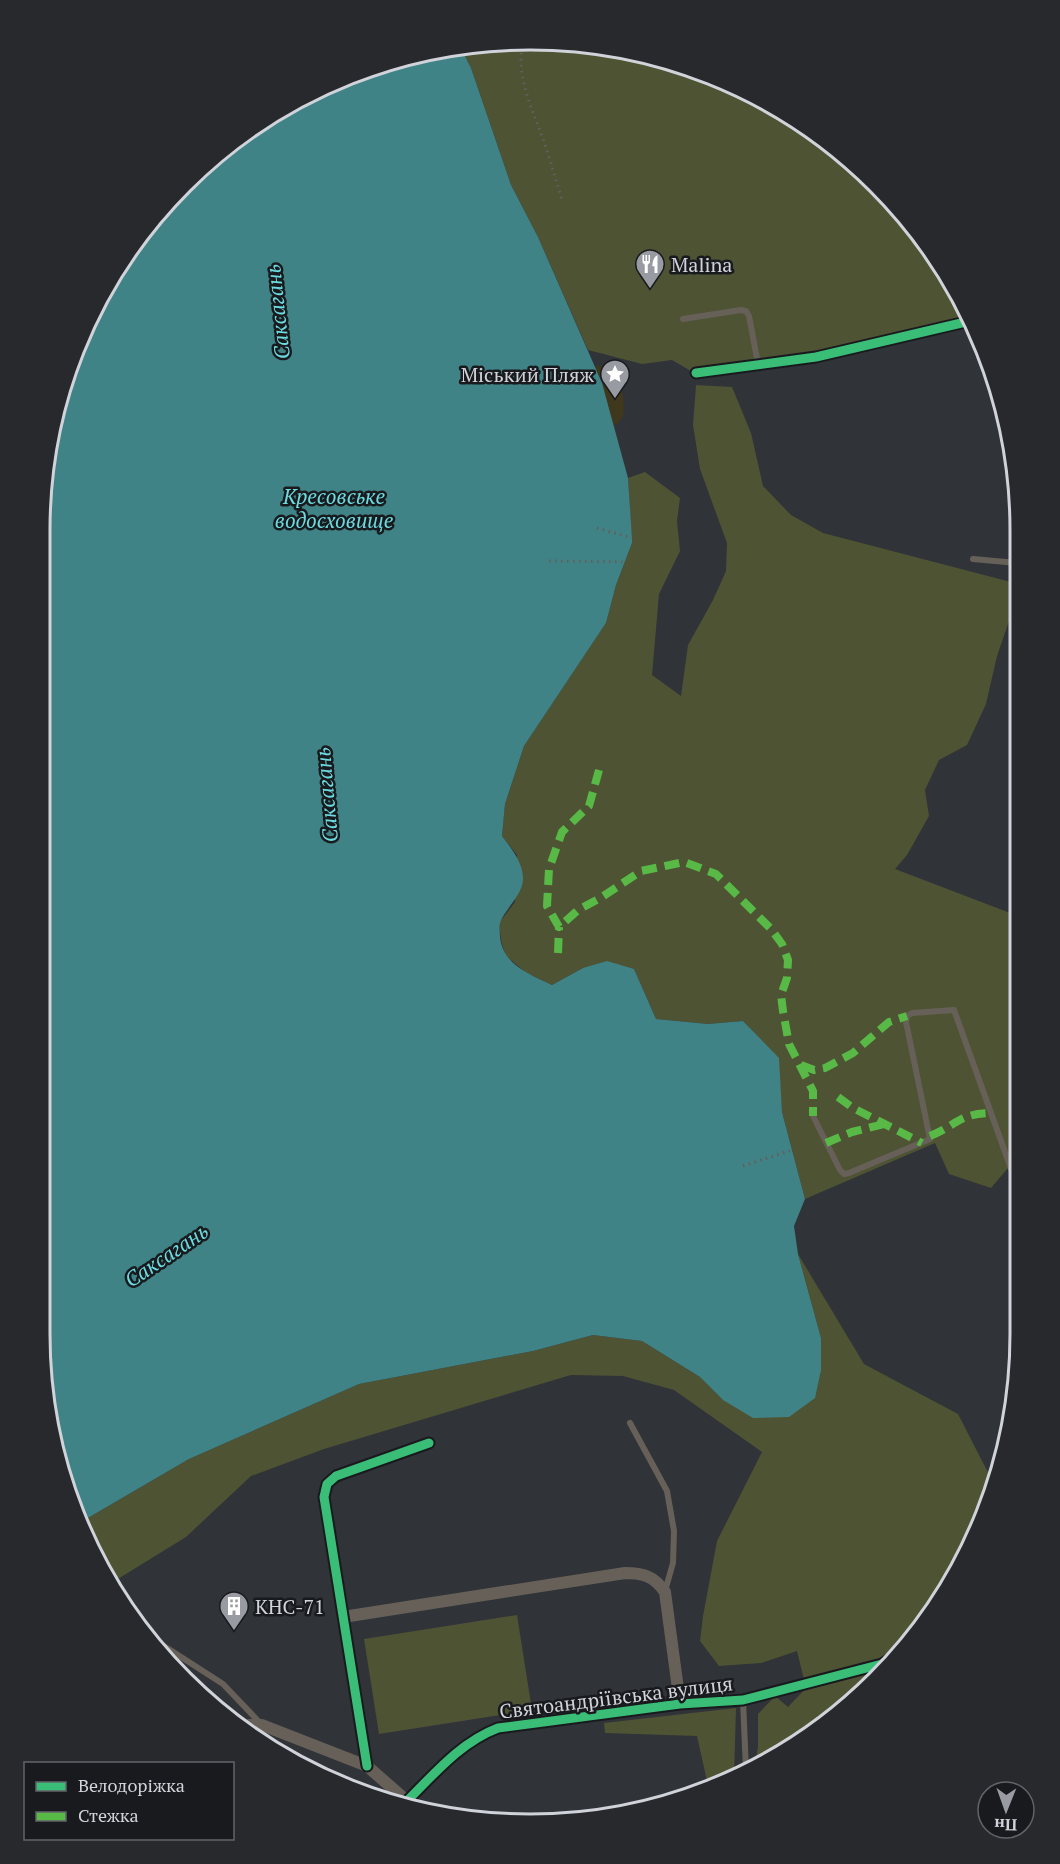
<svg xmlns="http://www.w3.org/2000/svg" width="1060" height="1864" viewBox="0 0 1060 1864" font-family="'PT Serif',serif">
<rect width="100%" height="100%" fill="#303338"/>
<g fill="#4e5334">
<path d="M498 40 594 43 688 65 776 105 877 183 938 258 970 321 816 357 691 371 672 360 642 364 588 350 538 237 511 185 471 68 460 46Z"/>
<path d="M696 385 732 387 751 433 763 486 791 515 823 533 1011 582 1009 621 997 656 986 704 967 745 939 760 925 790 929 816 907 855 895 869 1018 916 1019 1155 991 1188 949 1174 935 1143 805 1199 782 1112 778 1058 743 1021 708 1024 656 1019 634 969 583 968 552 985 525 972 505 955 501 940 499 923 515 902 517 855 502 836 505 804 524 746 606 623 616 585 632 543 628 478 645 472 680 498 677 521 680 551 659 594 652 675 681 696 688 645 713 600 726 571 727 543 700 469 693 425Z"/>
<path d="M798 1254 864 1364 958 1414 996 1488 955 1580 853 1703 755 1764 758 1747V1714L775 1696 788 1707 806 1688 797 1651 761 1663 719 1666 700 1641 703 1616 717 1541 762 1452 674 1390 623 1376 571 1375 324 1449 251 1476 186 1537 113 1582 81 1522 189 1459 359 1384 533 1351 593 1335 642 1341 700 1377 723 1400 821 1338Z"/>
<path d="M517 1615 532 1710 379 1734 364 1639Z"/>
<path d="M736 1708 734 1778 718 1788 709 1790 697 1736 605 1733 604 1723Z"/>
</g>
<path fill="#40381d" d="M595 366C602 367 609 366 613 372 621 380 628 410 621 419 620 422 616 424 614 426L602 383Z"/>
<path fill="#408386" d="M460 46 471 68 511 185 538 237 602 383 628 478 632 538V543L616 585 606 623 524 746 505 804 502 836C511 848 522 861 523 877 524 895 505 908 500 923 499 926 500 933 500 937 503 965 529 974 552 985L583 968 607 961 634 969 656 1019 708 1024 743 1021 779 1058 782 1112 805 1199 794 1226 798 1254 821 1338V1370L815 1398 789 1417 753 1418 723 1400 700 1377 642 1341 593 1335 533 1351 359 1384 189 1459 81 1522 65 1491 39 1334 40 498 65 372 105 284 161 206 231 140 313 89 403 56Z"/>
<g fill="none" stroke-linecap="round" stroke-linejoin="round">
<g stroke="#63605c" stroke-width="3" stroke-dasharray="1.5 4.5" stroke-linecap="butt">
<path d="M523 41C516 74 529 101 540 131 549 154 555 179 563 202"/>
<path d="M597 528 632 538"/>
<path d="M549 561 625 562"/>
<path d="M743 1166 792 1150"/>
</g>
<g stroke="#666058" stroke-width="6">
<path d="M683 319 741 310 746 311 749 316 758 364"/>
<path d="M973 559 1017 563"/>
<path d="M813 1116 840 1170 844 1174 849 1173 930 1139 906 1022 907 1016 912 1013 954 1010 1019 1191"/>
<path d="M630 1423 667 1491 674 1531 673 1563 665 1591"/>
<path d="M154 1645 164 1646 223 1684 262 1725"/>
<path d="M743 1700 746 1770"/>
</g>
<g stroke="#666058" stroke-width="12">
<path d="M696 373 816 357 970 321"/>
<path d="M1000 393 1017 495"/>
<path d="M343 1617 625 1573C643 1573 654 1576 665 1592L680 1704"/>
<path d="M242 1728 249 1725H262L367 1766 407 1801 432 1811"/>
<path d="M367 1766 324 1497 327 1484 336 1476 429 1443"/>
<path d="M403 1808 407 1801C435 1773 461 1742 498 1728L680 1704 743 1700 882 1664 890 1659"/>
</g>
<g stroke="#58b947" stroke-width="8" stroke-dasharray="15 8" stroke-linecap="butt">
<path d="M599 770 589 806 562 832 549 869 547 906 559 927 578 910 602 897 641 871 684 862 716 874 771 929 782 944 788 960 787 978 781 995 783 1011 789 1044 813 1091V1116"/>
<path d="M558 953 559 927"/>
<path d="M801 1065 814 1070 825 1068 853 1053 889 1022 907 1016"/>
<path d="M838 1097 853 1108 922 1143"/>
<path d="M930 1136C957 1125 960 1113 992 1113"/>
<path d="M826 1143 852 1132 884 1124"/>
</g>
<g stroke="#181a1e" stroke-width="13">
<g id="cycleway">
<path d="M696 373 816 357 970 321"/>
<path d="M367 1766 324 1497 327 1484 336 1476 429 1443"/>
<path d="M403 1808 407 1801C435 1773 461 1742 498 1728L680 1704 743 1700 882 1664 890 1659"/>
</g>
</g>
<use href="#cycleway" stroke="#3abd76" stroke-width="9"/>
</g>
<defs>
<g id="restaurant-pin" transform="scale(1.5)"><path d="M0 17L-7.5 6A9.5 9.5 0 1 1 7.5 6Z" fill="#989ba1" stroke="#181a1e"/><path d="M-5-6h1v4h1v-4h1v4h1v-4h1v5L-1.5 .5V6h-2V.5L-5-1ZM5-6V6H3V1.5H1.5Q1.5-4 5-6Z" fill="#fff"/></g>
<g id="sight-pin" transform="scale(1.5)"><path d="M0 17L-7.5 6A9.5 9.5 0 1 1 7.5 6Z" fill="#989ba1" stroke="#181a1e"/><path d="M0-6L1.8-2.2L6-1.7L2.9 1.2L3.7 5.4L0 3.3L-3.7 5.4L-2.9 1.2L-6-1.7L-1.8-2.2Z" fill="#fff"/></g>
<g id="building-pin" transform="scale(1.5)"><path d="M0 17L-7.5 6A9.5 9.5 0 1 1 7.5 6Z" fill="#989ba1" stroke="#181a1e"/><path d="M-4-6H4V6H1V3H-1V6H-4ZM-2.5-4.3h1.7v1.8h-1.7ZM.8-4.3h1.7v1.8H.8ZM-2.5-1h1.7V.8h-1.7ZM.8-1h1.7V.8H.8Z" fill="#fff"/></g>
</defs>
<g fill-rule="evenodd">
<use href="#restaurant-pin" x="650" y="264"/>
<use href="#sight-pin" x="615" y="374"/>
<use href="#building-pin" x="234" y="1606"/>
</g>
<g text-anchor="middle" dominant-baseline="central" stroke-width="5" stroke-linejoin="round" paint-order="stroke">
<g font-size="20" fill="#d0d3d9" stroke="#181a1e" text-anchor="start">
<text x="671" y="264">Malina</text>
<text x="594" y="374" text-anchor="end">Міський Пляж</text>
<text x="255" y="1606">КНС-71</text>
</g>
<g font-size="20" fill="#d0d3d9" stroke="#181a1e">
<text transform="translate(616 1697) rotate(-7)">Святоандріївська вулиця</text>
</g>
<g font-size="21" font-style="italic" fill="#6bdbdf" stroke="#181a1e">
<text transform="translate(277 312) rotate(-96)">Саксагань</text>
<text x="334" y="496">Кресовське<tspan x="334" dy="24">водосховище</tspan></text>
<text transform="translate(326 795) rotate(-95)">Саксагань</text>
<text transform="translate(166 1255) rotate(-34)">Саксагань</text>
</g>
</g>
<path d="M0 0H1060V1864H0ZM530 50H530A480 480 0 0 1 1010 530V1334A480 480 0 0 1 530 1814H530A480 480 0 0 1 50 1334V530A480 480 0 0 1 530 50Z" fill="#27292d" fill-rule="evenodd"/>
<path fill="none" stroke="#d0d3d9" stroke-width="3" d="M530 50H530A480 480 0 0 1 1010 530V1334A480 480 0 0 1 530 1814H530A480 480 0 0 1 50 1334V530A480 480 0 0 1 530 50Z"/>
<rect x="24" y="1762" width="210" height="78" fill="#181a1e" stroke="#626469" stroke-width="1.5"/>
<rect x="36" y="1782" width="30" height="9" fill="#3abd76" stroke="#626469" stroke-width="1.5"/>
<text x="78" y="1792" font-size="18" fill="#d0d3d9">Велодоріжка</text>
<rect x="36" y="1812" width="30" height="9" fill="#58b947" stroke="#626469" stroke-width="1.5"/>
<text x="78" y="1822" font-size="18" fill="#d0d3d9">Стежка</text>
<g transform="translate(1006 1810) rotate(181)"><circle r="28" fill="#181a1e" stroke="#626469" stroke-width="1.5"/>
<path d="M0-4.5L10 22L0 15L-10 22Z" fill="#989ba1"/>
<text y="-9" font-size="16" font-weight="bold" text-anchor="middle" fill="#d0d3d9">Пн</text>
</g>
</svg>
